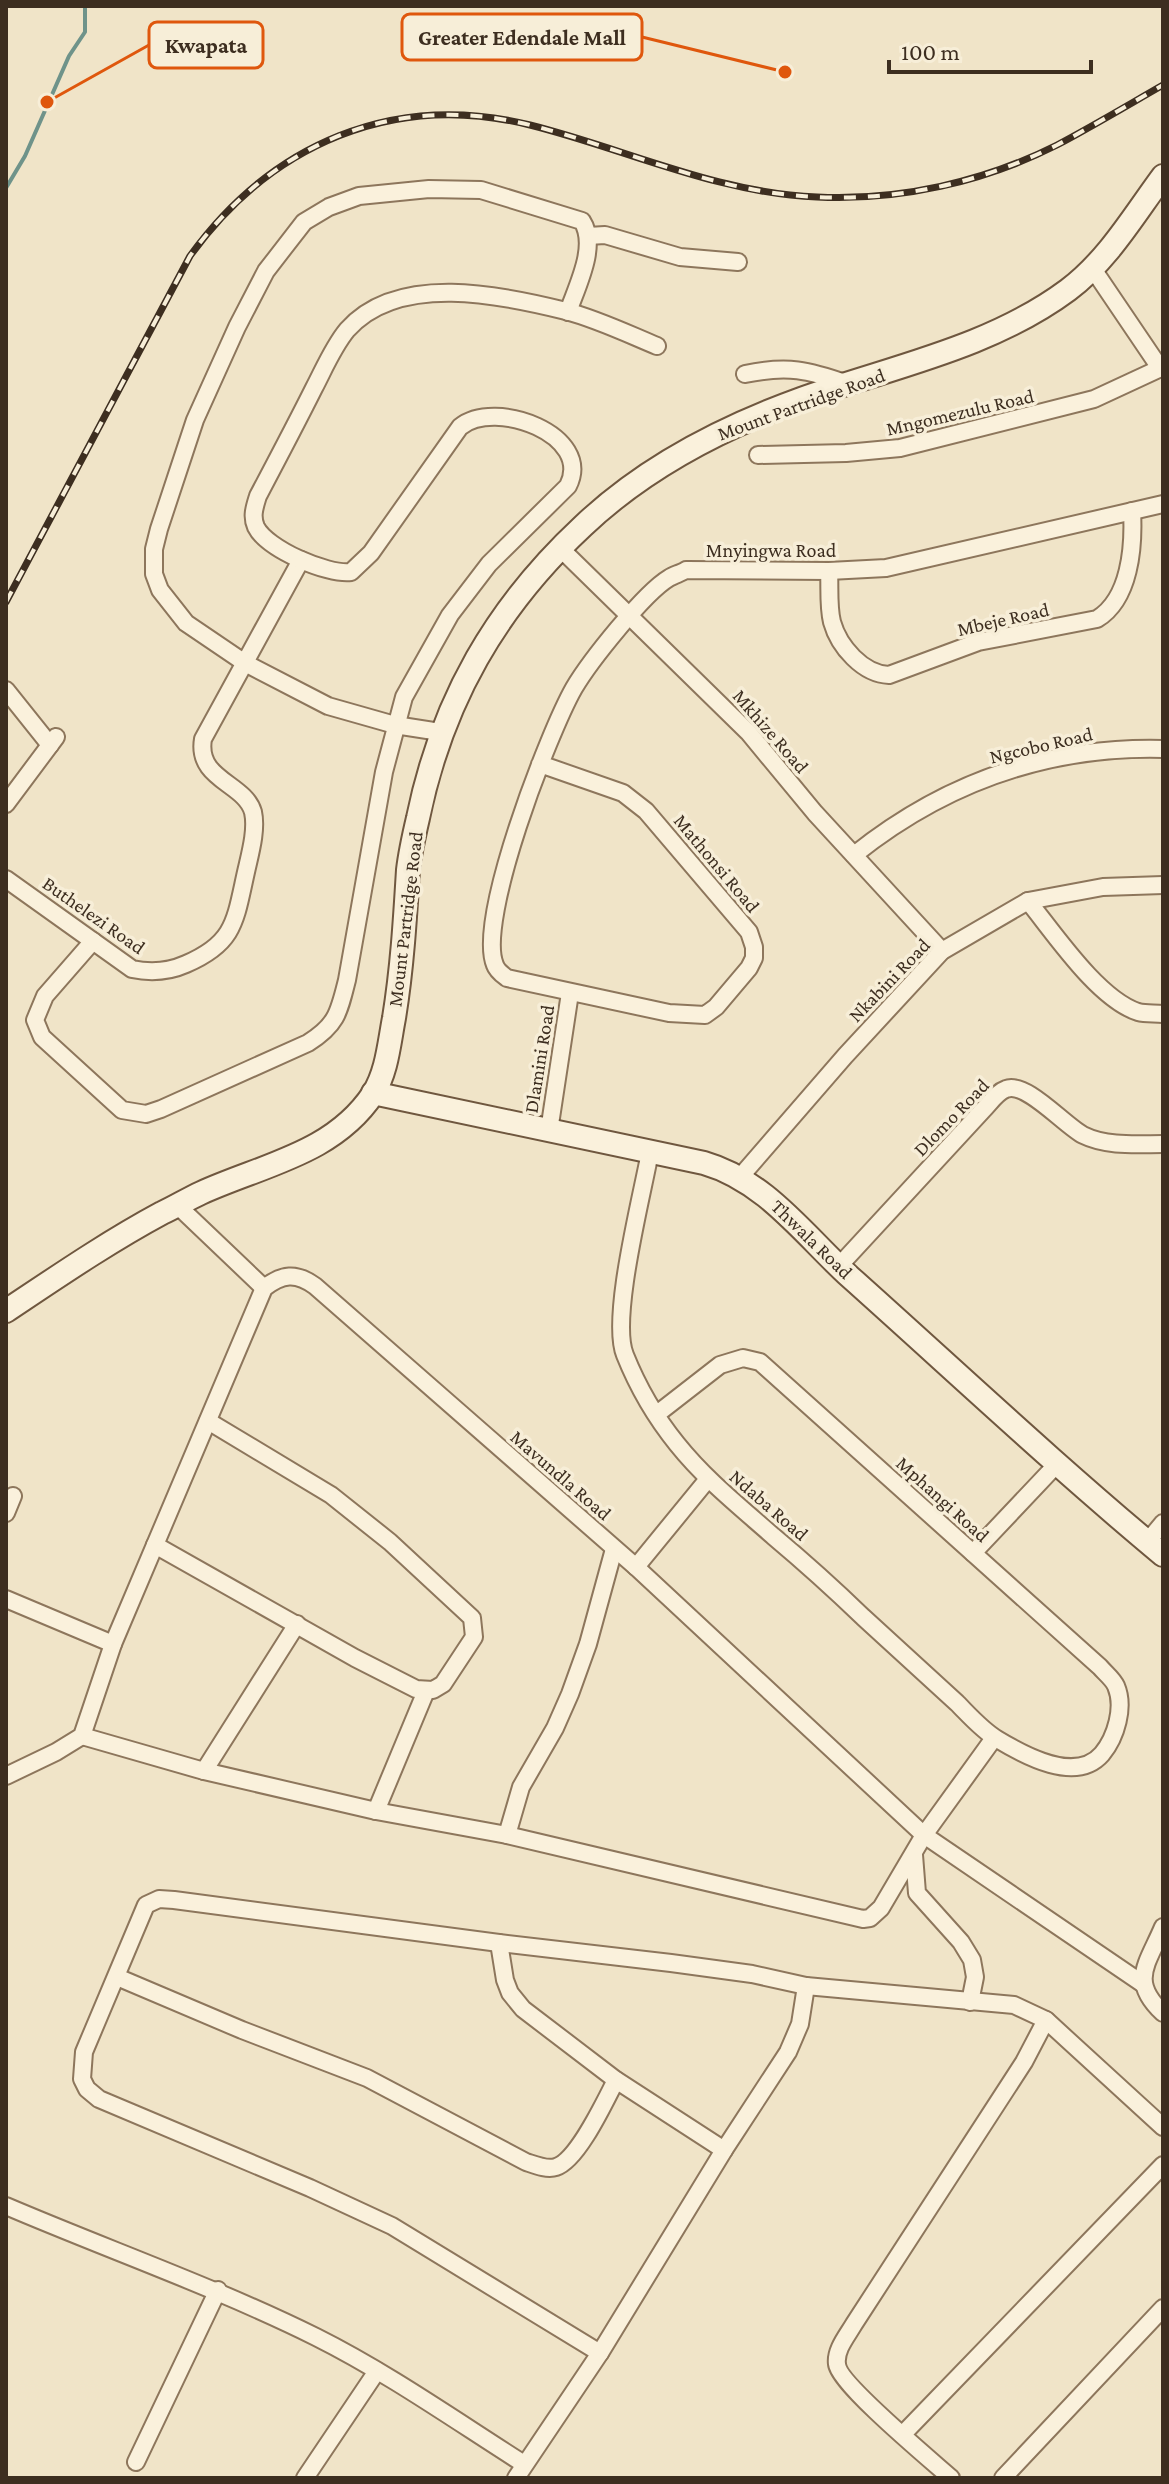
<svg xmlns="http://www.w3.org/2000/svg" width="1169" height="2484" viewBox="0 0 1169 2484" font-family="'Crimson Pro',serif">
<rect width="100%" height="100%" fill="#f0e4c8"/>
<g fill="none" stroke-linecap="round" stroke-linejoin="round">
<path stroke="#6f938a" stroke-width="4" d="M6 188 25 156 69 56 85 32V6"/>
<g stroke="#8d765c" stroke-width="20">
<g id="street">
<path d="M588 236 605 235 680 257 738 262"/>
<path d="M1093 269 1160 368"/>
<path d="M745 374C788 365 808 370 848 384"/>
<path d="M758 455 846 453 900 448 1094 399 1163 367"/>
<path d="M560 548 748 732 815 813 942 951"/>
<path d="M829 571C830 587 828 606 832 622 839 647 863 674 889 675L978 642 1097 619C1130 599 1134 547 1132 511"/>
<path d="M6 690 50 745"/>
<path d="M440 732 395 725 328 706 245 663 186 623 160 590 154 574V549L159 529 195 420 237 327 266 271 304 222 329 207 359 196 429 189 481 190 582 221C598 246 577 286 568 312"/>
<path d="M540 764 623 793 646 811 749 932 754 947V958L749 968 716 1007 705 1015 669 1013 507 978C503 975 497 971 495 965 476 920 549 732 574 688 590 661 644 593 669 578 674 575 681 573 686 570L829 571 886 568 1163 504"/>
<path d="M6 804 56 737"/>
<path d="M854 855C944 783 1047 746 1163 749"/>
<path d="M6 879 132 969C151 973 168 972 186 964 235 943 235 921 246 872 250 854 257 830 253 812 245 783 196 780 203 739L301 560"/>
<path d="M1028 901C1054 933 1098 999 1138 1012 1146 1014 1155 1013 1163 1014"/>
<path d="M93 941 45 996 35 1020 42 1037 122 1110 146 1114 161 1109 308 1043C337 1025 339 1012 347 980L384 772 404 697 450 615 489 564 568 486C594 435 495 398 460 427L371 553 351 572C327 575 267 549 256 527 251 516 255 506 258 496 277 460 296 424 314 388 324 369 333 347 347 330 398 272 502 295 566 311 597 319 628 334 657 346"/>
<path d="M549 1131 570 993"/>
<path d="M650 1152C642 1196 610 1319 625 1355 637 1385 656 1418 677 1444 705 1479 739 1506 773 1536 804 1562 834 1589 863 1617 894 1645 925 1674 957 1703 969 1715 982 1730 997 1739 1025 1756 1076 1784 1102 1754 1116 1737 1125 1707 1116 1686 1113 1679 1105 1673 1100 1667L760 1362 743 1358 720 1365 657 1414"/>
<path d="M741 1176 845 1056 942 951 1028 901 1103 887 1163 885"/>
<path d="M178 1206 264 1288"/>
<path d="M839 1266 983 1110C990 1103 997 1092 1006 1089 1026 1081 1064 1125 1083 1135 1107 1147 1138 1144 1163 1144"/>
<path d="M6 1513 13 1496"/>
<path d="M1147 1542 1163 1523"/>
<path d="M155 1545 355 1658 416 1689 433 1690 443 1684 474 1637 472 1618 390 1542 331 1495 208 1421"/>
<path d="M973 1553 1058 1463"/>
<path d="M636 1567 708 1479"/>
<path d="M6 1599 113 1644"/>
<path d="M82 1736 204 1771 376 1811 507 1835 863 1919 870 1918 881 1908 924 1835 994 1738"/>
<path d="M204 1771 297 1624"/>
<path d="M6 1776 56 1752 82 1736 113 1644 264 1288C282 1274 296 1272 315 1286L636 1567 924 1835 1143 1984"/>
<path d="M376 1811 426 1691"/>
<path d="M507 1835 521 1787 555 1728 570 1694 588 1644 614 1549"/>
<path d="M914 1855 917 1893 961 1942 972 1960 975 1977 970 2002"/>
<path d="M1163 1927C1147 1965 1129 1981 1163 2013"/>
<path d="M499 1943 505 1980 510 1993 523 2009 616 2080 724 2150"/>
<path d="M117 1977 242 2030 367 2078 526 2162C535 2165 547 2170 556 2167 578 2160 605 2101 616 2080"/>
<path d="M6 2206C109 2250 215 2287 316 2337 388 2373 456 2421 524 2464"/>
<path d="M600 2353 392 2226 310 2188 99 2099 87 2089 82 2079 84 2052 146 1905 159 1899 174 1900 499 1943 671 1963 752 1974 806 1986 1014 2005 1046 2020 1163 2127"/>
<path d="M903 2434 1163 2165"/>
<path d="M136 2462 218 2290"/>
<path d="M305 2478 377 2371"/>
<path d="M516 2478 600 2353 724 2150 788 2052 800 2024 806 1986"/>
<path d="M951 2478C932 2461 838 2383 837 2364 835 2350 847 2336 854 2324L1024 2062 1046 2020"/>
<path d="M1003 2478 1163 2308"/>
</g>
</g>
<g stroke="#6f573f" stroke-width="26">
<g id="secondary">
<path d="M373 1093 704 1163C766 1181 804 1235 850 1277 954 1370 1056 1466 1163 1555"/>
<path d="M6 1311C57 1277 108 1242 162 1213 175 1207 188 1199 201 1193 262 1165 333 1154 373 1094 387 1072 389 1044 394 1018 402 969 405 920 408 870 410 853 414 835 418 818 442 701 496 607 583 526 645 467 721 428 801 399 891 367 990 348 1068 290 1108 260 1134 215 1163 176"/>
</g>
</g>
<use href="#street" stroke="#faf1dc" stroke-width="16"/>
<use href="#secondary" stroke="#faf1dc" stroke-width="22"/>
<g stroke="#3d2e20" stroke-width="7">
<path id="rail" d="M6 602 190 256C271 144 393 91 530 125 626 149 716 193 817 197 899 201 984 182 1057 145 1093 126 1128 105 1163 85"/>
</g>
<use href="#rail" stroke="#f7eed8" stroke-width="4" stroke-dasharray="12" stroke-linecap="butt"/>
</g>
<g text-anchor="middle" dominant-baseline="central" stroke-width="7" stroke-linejoin="round" paint-order="stroke">
<g font-size="20" fill="#3d2e20" stroke="#f7eed8">
<text transform="translate(801 404) rotate(-20)">Mount Partridge Road</text>
<text transform="translate(960 412) rotate(-13)">Mngomezulu Road</text>
<text x="771" y="550">Mnyingwa Road</text>
<text transform="translate(1003 619) rotate(-13)">Mbeje Road</text>
<text transform="translate(771 731) rotate(49)">Mkhize Road</text>
<text transform="translate(1041 745) rotate(-13)">Ngcobo Road</text>
<text transform="translate(717 863) rotate(50)">Mathonsi Road</text>
<text transform="translate(94 915) rotate(35)">Buthelezi Road</text>
<text transform="translate(405 919) rotate(-83)">Mount Partridge Road</text>
<text transform="translate(889 980) rotate(-46)">Nkabini Road</text>
<text transform="translate(539 1059) rotate(-81)">Dlamini Road</text>
<text transform="translate(951 1117) rotate(-46)">Dlomo Road</text>
<text transform="translate(812 1239) rotate(44)">Thwala Road</text>
<text transform="translate(561 1475) rotate(41)">Mavundla Road</text>
<text transform="translate(943 1499) rotate(42)">Mphangi Road</text>
<text transform="translate(769 1505) rotate(41)">Ndaba Road</text>
</g>
</g>
<path fill="none" stroke="#df570d" stroke-width="3" d="M785 72L642 37M47 102L149 45"/>
<g fill="#df570d" stroke="#f7eed8" stroke-width="3">
<circle cx="785" cy="72" r="8"/>
<circle cx="47" cy="102" r="8"/>
</g>
<g fill="#f7eed8" stroke="#df570d" stroke-width="3">
<rect x="402" y="14" width="240" height="46" rx="8"/>
<rect x="149" y="22" width="114" height="46" rx="8"/>
</g>
<g font-size="22" text-anchor="middle" font-weight="bold" fill="#3d2e20">
<text x="522" y="45">Greater Edendale Mall</text>
<text x="206" y="53">Kwapata</text>
</g>
<rect width="1169" height="2484" fill="none" stroke="#3d2e20" stroke-width="16"/>
<path d="M889 60v12h202v-12" fill="none" stroke="#3d2e20" stroke-width="4"/>
<text x="901" y="60" font-size="24" fill="#3d2e20" stroke="#f7eed8" stroke-width="6" paint-order="stroke">100 m</text>
</svg>
